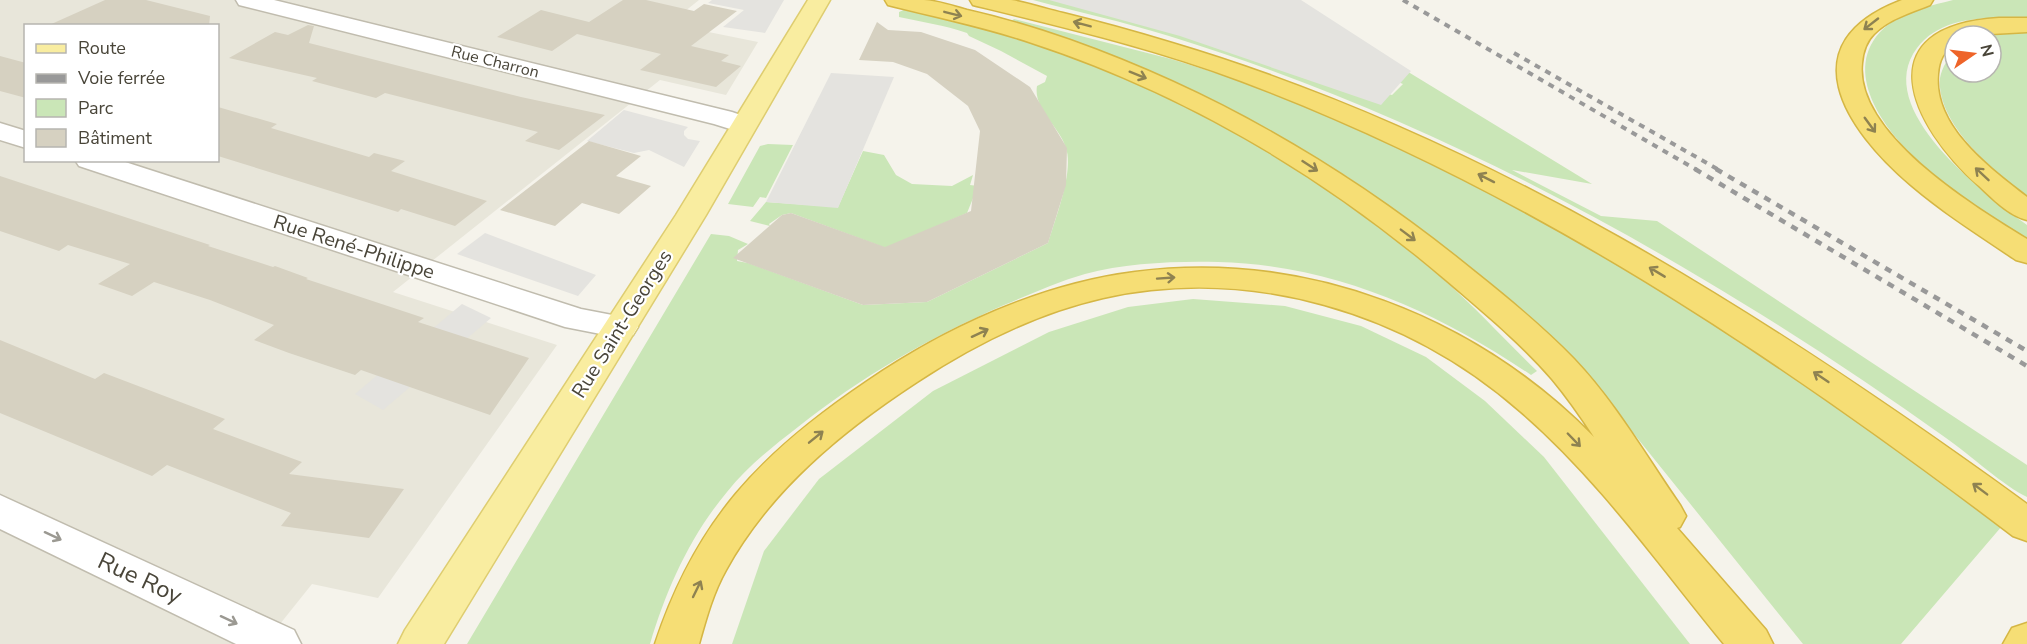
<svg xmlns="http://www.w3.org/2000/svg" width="2027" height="644" viewBox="0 0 2027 644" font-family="'Nunito Sans',sans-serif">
<rect width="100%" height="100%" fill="#f5f3eb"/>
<path fill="#e8e6da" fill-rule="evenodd" d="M0 0H699L669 24 758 42 726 95 660 80 393 292 557 345 378 598 312 584 264 644H0ZM26 26H218V160H26Z"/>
<g fill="#cae6b7">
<path d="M1033 0H1057L1392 95 1403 84 1393 80 1405 70 1592 184 1512 170 1601 216 1657 221 2027 465V497C2005 487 1969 454 1946 438 1880 391 1813 346 1744 304 1564 193 1371 98 1169 36 1124 22 1078 12 1033 0Z"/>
<path d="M1953 0H2027V19C1989 17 1942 15 1917 48 1871 109 1984 193 2027 225V240C1988 214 1947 189 1913 156 1877 121 1837 60 1893 21 1911 10 1933 5 1953 0Z"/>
<path d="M906 9C1113 55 1281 142 1443 279 1476 308 1506 341 1537 371L1531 375C1436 311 1334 265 1218 262 1175 261 1126 263 1085 274 1057 282 1031 294 1004 305 930 337 861 377 798 427 772 447 747 467 727 492 690 536 666 590 650 644H467L711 234 729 236 748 244 738 250 737 261 748 263 863 305 927 302 1048 243C1055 219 1074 172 1066 148 1060 127 1033 109 1037 86L1045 82 1047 76 1001 51 969 36 967 33C944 25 922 22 899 17V12Z"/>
<path d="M1014 19 1171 59 1229 77 1334 118 1457 175 1579 239 1749 343 2002 526 1901 644H1803L1626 424 1585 377 1439 245 1348 177 1233 110 1133 64 1010 22Z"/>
<path d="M2027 30V197C1995 172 1936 124 1940 78 1942 67 1949 57 1955 49V72H1991V36H1975Z"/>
<path d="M768 144 793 145 766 198 760 197 753 207 728 204 760 146Z"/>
<path d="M863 151 884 155 896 175 912 184 952 186 973 175 970 185 978 186 967 213 886 248 791 213 782 215 769 224 770 226 750 221 766 202 838 207Z"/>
<path d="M1193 299 1285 306 1361 326 1426 357 1485 401 1544 457 1690 644H732L764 551 819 479 933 391 1049 332 1128 307Z"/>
</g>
<g fill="#e4e3df">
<path d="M712 0H784L765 33 723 27 744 10 708 3Z"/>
<path d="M1049 0H1301L1411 71 1381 105 1180 36Z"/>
<path d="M831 73 894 77 838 208 766 202Z"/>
<path d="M624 110 688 127 684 131V135L688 139 700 141 684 167 649 150 634 153 587 141Z"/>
<path d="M485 233 596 275 578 296 457 254Z"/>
<path d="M462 304 491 318 383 410 355 394Z"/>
</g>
<g fill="#d6d1c1">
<path d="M105 0H146L210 16 209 26H47Z"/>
<path d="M623 0H646L694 11 704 4 737 11 691 46 729 55 721 61 741 66 716 87 640 70 661 54 577 34 552 51 497 37 541 10 589 22Z"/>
<path d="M877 22 888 30 921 32 975 50 1030 87 1067 148 1066 185 1048 243 927 302 863 305 733 258 782 215 791 213 885 247 971 211 980 131 968 106 927 74 893 62 859 60Z"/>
<path d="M308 25 314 26 309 43 521 97 605 115 559 150 525 141 538 132 385 93 376 98 312 81 317 78 229 58 275 32 288 35Z"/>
<path d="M0 56 26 63V98L0 91Z"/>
<path d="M218 107 277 124 271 128 369 157 374 153 405 161 391 171 487 201 455 226 401 209 398 212 218 156Z"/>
<path d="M589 141 641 156 616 176 651 186 619 214 582 203 555 226 500 210Z"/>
<path d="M0 176 210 245 208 246 273 267 275 266 308 278 306 279 424 318 418 322 529 358 490 415 361 370 355 375 289 353 254 340 274 325 210 300 154 282 132 296 98 284 130 264 68 245 59 251 0 231Z"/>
<path d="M0 340 95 379 104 373 225 419 213 429 302 462 289 474 404 489 369 538 281 526 291 513 167 465 152 476 0 413Z"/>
</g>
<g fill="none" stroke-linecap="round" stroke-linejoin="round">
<g stroke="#c0bcae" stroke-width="3">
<g id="minor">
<path d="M236 0H274L732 112 752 119 756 125 752 131 743 133 714 124 239 5Z"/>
<path d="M0 123 26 131V148L0 140Z"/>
<path d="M75 160H119L581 309 633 319 638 327 633 335 621 338 565 327 79 166Z"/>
<path d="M0 495 294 630 301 644H236L0 529Z"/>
</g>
</g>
<g stroke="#decd70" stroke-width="3">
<path id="major" d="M808 0H830L706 215 444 644H398L405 630 676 215Z"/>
</g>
<g stroke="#d5b644" stroke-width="3">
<g id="highway">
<path d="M885 0C898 0 911 0 924 0 938 1 953 6 967 10 1002 18 1036 28 1070 40 1219 93 1353 172 1475 272 1509 299 1543 327 1574 359 1615 402 1646 456 1680 505L1686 516 1680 527 1677 528 1766 630 1773 644H1724C1659 565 1598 478 1520 411 1407 312 1251 265 1103 298 1037 313 973 345 917 382 842 431 770 490 726 570 713 593 706 619 699 644H655C696 520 760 454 866 382 945 328 1040 284 1135 272 1305 250 1475 316 1594 437 1581 417 1567 397 1552 379 1520 342 1482 311 1446 280 1324 176 1184 93 1032 43 985 27 936 17 888 5Z"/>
<path d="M970 0C983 0 998 0 1011 0 1029 3 1046 9 1063 13 1100 22 1136 32 1172 43 1485 136 1765 314 2027 504V541L2013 536C1772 353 1525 188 1241 81 1153 48 1063 27 973 5Z"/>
<path d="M1902 0H1933L1930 5C1910 13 1889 19 1874 34 1866 42 1863 52 1862 63 1854 134 1975 207 2027 239V263L2016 260C1980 236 1944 213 1911 185 1845 129 1788 43 1902 0Z"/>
<path d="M1999 18H2027V32L1955 36V44C1943 51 1939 61 1938 74 1933 127 1990 168 2027 197V220C2008 215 1993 199 1979 186 1910 125 1865 26 1999 18Z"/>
<path d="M2027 623V644H2003L2012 628Z"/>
</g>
</g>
<use href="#minor" fill="#fff" fill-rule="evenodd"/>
<use href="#major" fill="#f9eda0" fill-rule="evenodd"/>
<use href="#highway" fill="#f6de75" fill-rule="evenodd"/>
<g stroke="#999" stroke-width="4" stroke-dasharray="6 6" stroke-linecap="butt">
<path d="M1403 0 1697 170"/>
<path d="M1514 53 1719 170"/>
</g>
<g stroke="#999" stroke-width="4.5" stroke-dasharray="7 7" stroke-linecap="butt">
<path d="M1695 169 2027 366"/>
<path d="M1716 169 2027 351"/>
</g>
</g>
<defs><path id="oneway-shaft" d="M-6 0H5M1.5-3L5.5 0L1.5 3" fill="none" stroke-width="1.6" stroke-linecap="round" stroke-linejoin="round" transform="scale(1.5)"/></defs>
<g stroke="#8e8251">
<use href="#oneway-shaft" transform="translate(953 14) rotate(14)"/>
<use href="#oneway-shaft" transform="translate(1082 24) rotate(-165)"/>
<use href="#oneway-shaft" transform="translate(1871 24) rotate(142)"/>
<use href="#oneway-shaft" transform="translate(1138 75) rotate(22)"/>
<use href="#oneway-shaft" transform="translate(1870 125) rotate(54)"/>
<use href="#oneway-shaft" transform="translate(1310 166) rotate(33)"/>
<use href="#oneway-shaft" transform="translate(1982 174) rotate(-137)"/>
<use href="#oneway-shaft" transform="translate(1486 178) rotate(-153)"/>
<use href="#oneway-shaft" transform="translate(1408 235) rotate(37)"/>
<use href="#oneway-shaft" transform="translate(1657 272) rotate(-149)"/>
<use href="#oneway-shaft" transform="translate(1166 278) rotate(-4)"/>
<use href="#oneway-shaft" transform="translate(980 333) rotate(-25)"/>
<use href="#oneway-shaft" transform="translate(1821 377) rotate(-146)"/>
<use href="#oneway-shaft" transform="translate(816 437) rotate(-39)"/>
<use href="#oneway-shaft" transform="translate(1574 440) rotate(46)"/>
<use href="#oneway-shaft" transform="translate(1980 489) rotate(-143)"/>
<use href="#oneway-shaft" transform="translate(697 589) rotate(-64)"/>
</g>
<g stroke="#9b9992">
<use href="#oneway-shaft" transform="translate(53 536) rotate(25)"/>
<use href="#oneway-shaft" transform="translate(229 620) rotate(25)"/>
</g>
<g text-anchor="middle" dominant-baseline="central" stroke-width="4.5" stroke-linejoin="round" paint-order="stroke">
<g font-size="16" fill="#494539" stroke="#fff">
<text transform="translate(495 62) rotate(14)">Rue Charron</text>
</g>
<g font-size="20" fill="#494539" stroke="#fff">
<text transform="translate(354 247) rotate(18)">Rue René-Philippe</text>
<text transform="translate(622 324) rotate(-58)">Rue Saint-Georges</text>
</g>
<g font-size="24" fill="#494539" stroke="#fff">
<text transform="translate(140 578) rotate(25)">Rue Roy</text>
</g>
</g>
<rect x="24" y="24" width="195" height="138" fill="#ffffff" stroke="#b6b5b0" stroke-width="1.5"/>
<rect x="36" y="44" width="30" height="9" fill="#f9eda0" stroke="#b6b5b0" stroke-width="1.5"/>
<text x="78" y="54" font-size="18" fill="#494539">Route</text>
<rect x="36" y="74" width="30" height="9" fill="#999999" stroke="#b6b5b0" stroke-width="1.5"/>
<text x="78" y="84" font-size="18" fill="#494539">Voie ferrée</text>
<rect x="36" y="99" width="30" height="18" fill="#cae6b7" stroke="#b6b5b0" stroke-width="1.5"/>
<text x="78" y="114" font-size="18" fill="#494539">Parc</text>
<rect x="36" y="129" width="30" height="18" fill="#d6d1c1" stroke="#b6b5b0" stroke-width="1.5"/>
<text x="78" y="144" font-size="18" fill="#494539">Bâtiment</text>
<g transform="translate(1973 54) rotate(76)"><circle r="28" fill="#ffffff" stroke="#b6b5b0" stroke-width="1.5"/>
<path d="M0-4.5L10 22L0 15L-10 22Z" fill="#ee6429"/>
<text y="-9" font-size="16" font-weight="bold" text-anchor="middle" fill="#494539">N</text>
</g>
</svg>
